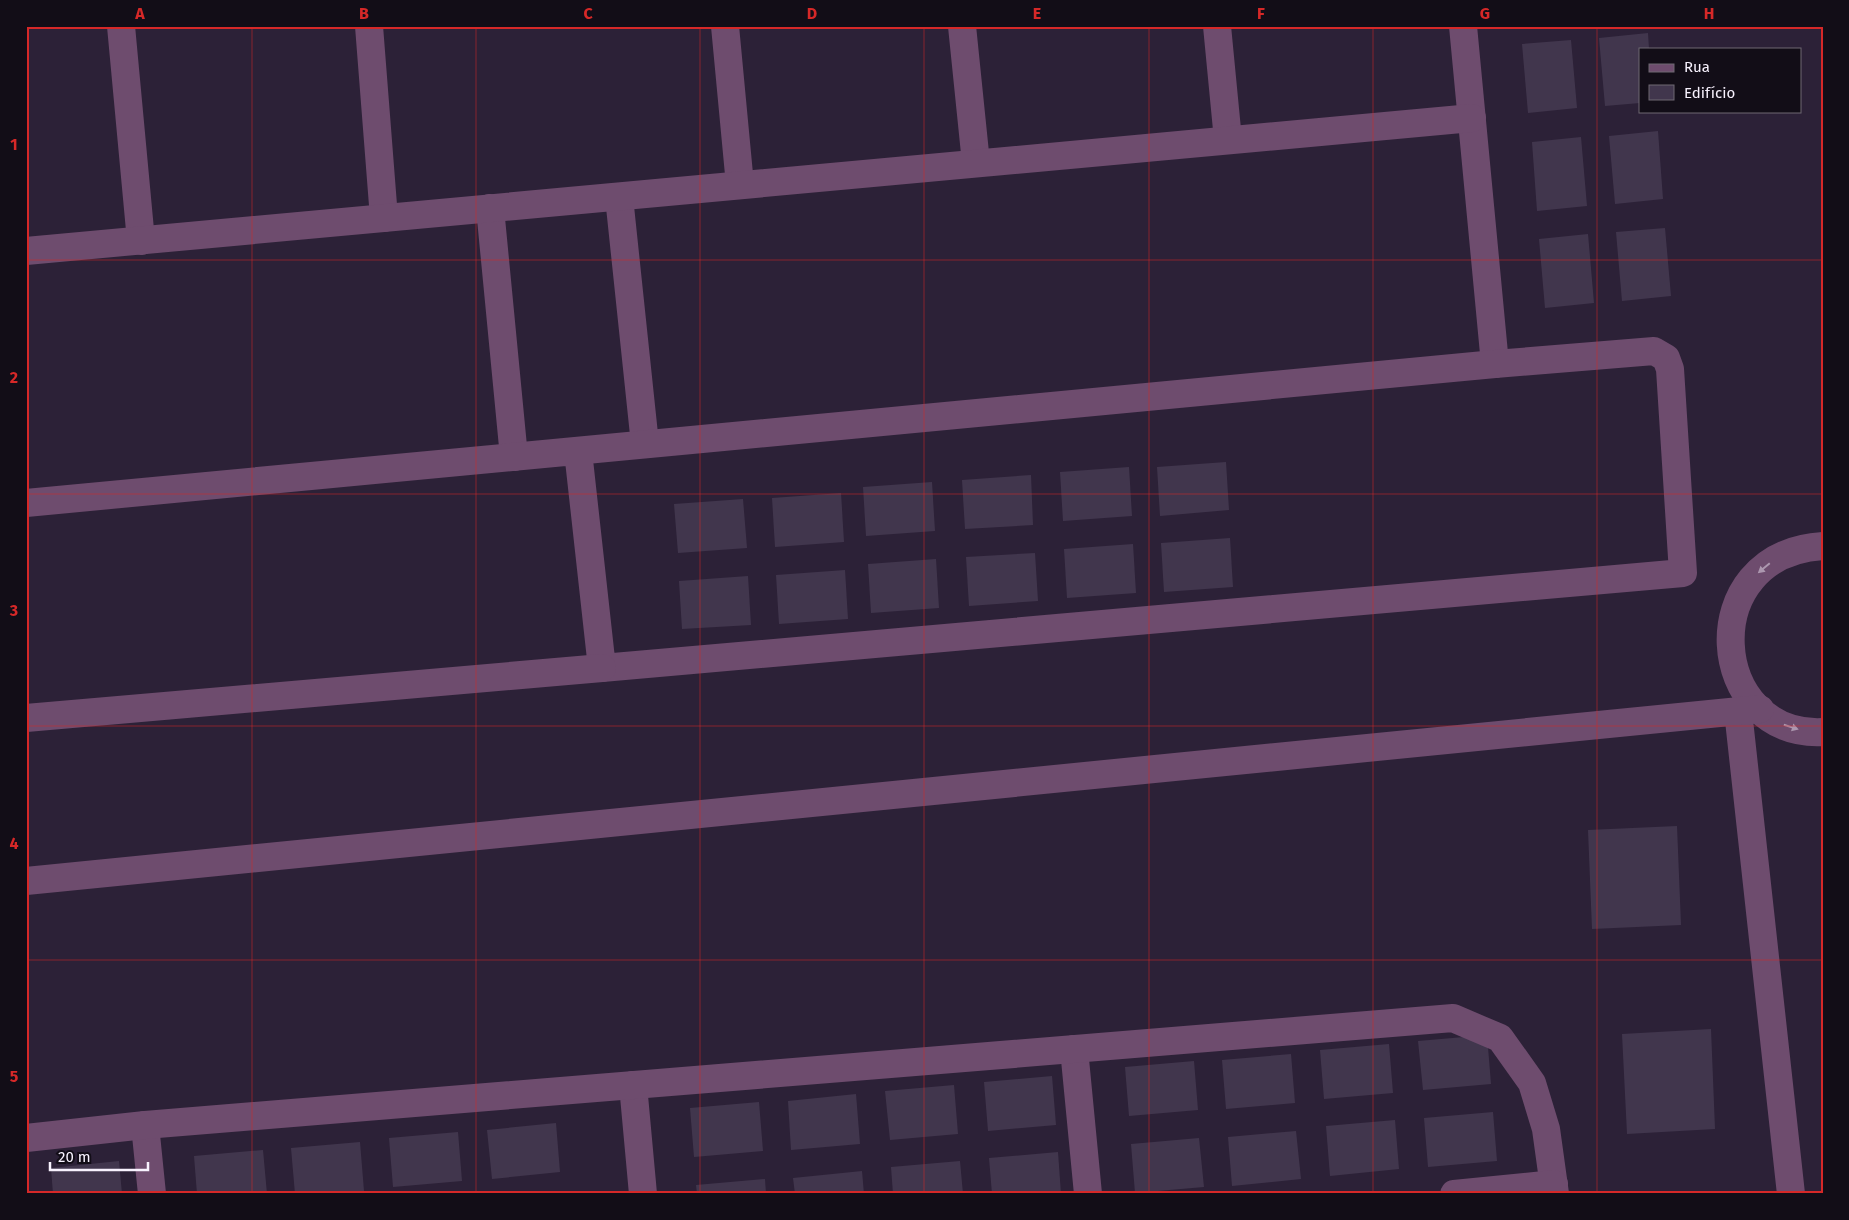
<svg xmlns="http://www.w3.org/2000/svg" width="1849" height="1220" viewBox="0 0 1849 1220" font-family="'Fira Sans',sans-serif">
<rect width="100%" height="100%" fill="#2c2137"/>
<g fill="#41364d">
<path d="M1648 33 1649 49H1640V103L1605 106 1599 38Z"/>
<path d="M1571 40 1577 108 1528 113 1522 44Z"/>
<path d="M1658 131 1663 199 1615 204 1609 136Z"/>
<path d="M1581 137 1587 206 1537 211 1532 142Z"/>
<path d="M1665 228 1671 296 1622 301 1616 232Z"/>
<path d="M1588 234 1594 303 1545 308 1539 239Z"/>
<path d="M1226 462 1229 510 1160 516 1157 467Z"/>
<path d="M1129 467 1132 516 1063 521 1060 472Z"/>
<path d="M1031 475 1033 525 965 529 962 480Z"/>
<path d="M932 482 935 531 866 536 863 487Z"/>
<path d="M841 493 844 542 775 547 772 498Z"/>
<path d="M743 499 747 548 678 553 674 504Z"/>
<path d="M1230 538 1233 587 1164 592 1161 543Z"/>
<path d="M1133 544 1136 593 1067 598 1064 549Z"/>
<path d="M1035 553 1038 601 969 606 966 557Z"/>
<path d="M936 559 939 608 871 613 868 564Z"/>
<path d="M845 570 848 619 779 624 776 575Z"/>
<path d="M748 576 751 625 682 629 679 581Z"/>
<path d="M1677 826 1681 925 1592 929 1588 830Z"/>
<path d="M1711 1029 1715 1129 1627 1134 1622 1034Z"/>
<path d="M1487 1035 1491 1084 1423 1090 1418 1041Z"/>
<path d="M1389 1044 1393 1093 1324 1099 1320 1050Z"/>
<path d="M1291 1054 1295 1103 1226 1109 1222 1060Z"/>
<path d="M1194 1061 1198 1110 1129 1116 1125 1067Z"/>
<path d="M1052 1076 1056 1125 988 1131 984 1082Z"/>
<path d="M954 1085 958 1134 890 1140 885 1091Z"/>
<path d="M856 1094 860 1144 791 1150 788 1101Z"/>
<path d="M759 1102 763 1151 694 1157 690 1108Z"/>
<path d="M1493 1112 1497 1161 1428 1167 1424 1118Z"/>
<path d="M1395 1120 1399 1169 1330 1176 1326 1126Z"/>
<path d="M556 1123 560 1172 492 1179 487 1130Z"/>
<path d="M1296 1131 1301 1179 1232 1186 1228 1137Z"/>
<path d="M458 1132 462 1181 393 1187 389 1138Z"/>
<path d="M1199 1138 1204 1187 1135 1193 1131 1144Z"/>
<path d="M360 1142 364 1191 295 1194 291 1148Z"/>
<path d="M263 1150 267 1194H197L194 1156Z"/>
<path d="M1058 1152 1061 1194H992L989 1158Z"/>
<path d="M119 1161 122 1194H53L51 1168Z"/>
<path d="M960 1161 963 1194H893L891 1167Z"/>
<path d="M862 1171 864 1194H795L793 1178Z"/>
<path d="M765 1179 766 1194H697L696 1185Z"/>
</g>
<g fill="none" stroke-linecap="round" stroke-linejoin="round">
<g stroke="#6e4c6e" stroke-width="28">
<path d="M121 26 141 241"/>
<path d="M369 26 384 218"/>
<path d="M725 26 740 185"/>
<path d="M962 26 976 163"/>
<path d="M1217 26 1228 140"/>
<path d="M1463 26 1495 364"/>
<path d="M619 197 645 444"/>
<path d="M490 208 514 457"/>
<path d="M26 251 1472 118"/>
<path d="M26 503 1495 364 1654 351 1666 358 1670 369 1683 573 602 668 578 451"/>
<path d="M1823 546C1692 554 1708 738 1823 732"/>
<path d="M1738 711 1791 1194"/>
<path d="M26 718 602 668"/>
<path d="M26 881 1760 709"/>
<path d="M1074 1049 1088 1194"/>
<path d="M633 1085 643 1194"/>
<path d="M145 1125 152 1194"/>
<path d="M26 1138 145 1125 1453 1018 1500 1038 1532 1083 1546 1129 1555 1194"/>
<path d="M1454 1194 1554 1184"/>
</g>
</g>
<defs><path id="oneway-solid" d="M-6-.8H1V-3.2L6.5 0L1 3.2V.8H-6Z" transform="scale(1.25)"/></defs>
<g fill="#ac97af">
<use href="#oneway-solid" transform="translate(1764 568) rotate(140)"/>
<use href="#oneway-solid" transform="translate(1791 727) rotate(17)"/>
</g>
<path fill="none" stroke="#d62828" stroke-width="1" stroke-opacity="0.55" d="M252 26V1194M476 26V1194M700 26V1194M924 26V1194M1149 26V1194M1373 26V1194M1597 26V1194M26 260H1823M26 494H1823M26 726H1823M26 960H1823"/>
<rect width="1849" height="1220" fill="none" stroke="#120d17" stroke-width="55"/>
<rect x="1639" y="48" width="162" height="65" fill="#120d17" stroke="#6e6973"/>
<rect x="1649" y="64" width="25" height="8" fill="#6e4c6e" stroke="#6e6973"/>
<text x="1684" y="72" font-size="15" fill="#f8f2fe">Rua</text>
<rect x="1649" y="85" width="25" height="15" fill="#41364d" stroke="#6e6973"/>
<text x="1684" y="98" font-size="15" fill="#f8f2fe">Edifício</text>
<path d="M50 1162v8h98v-8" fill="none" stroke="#f8f2fe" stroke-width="2.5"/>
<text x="58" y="1162" font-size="15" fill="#f8f2fe" stroke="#120d17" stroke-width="4" paint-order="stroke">20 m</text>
<rect x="28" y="28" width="1794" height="1164" fill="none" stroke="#d62828" stroke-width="2"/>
<g font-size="16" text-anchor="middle" font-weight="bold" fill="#d62828">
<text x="140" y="19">A</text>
<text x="364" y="19">B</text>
<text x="588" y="19">C</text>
<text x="812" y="19">D</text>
<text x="1037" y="19">E</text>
<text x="1261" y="19">F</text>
<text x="1485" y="19">G</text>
<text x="1709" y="19">H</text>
<text x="14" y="150">1</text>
<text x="14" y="383">2</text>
<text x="14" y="616">3</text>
<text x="14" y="849">4</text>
<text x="14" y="1082">5</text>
</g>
</svg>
